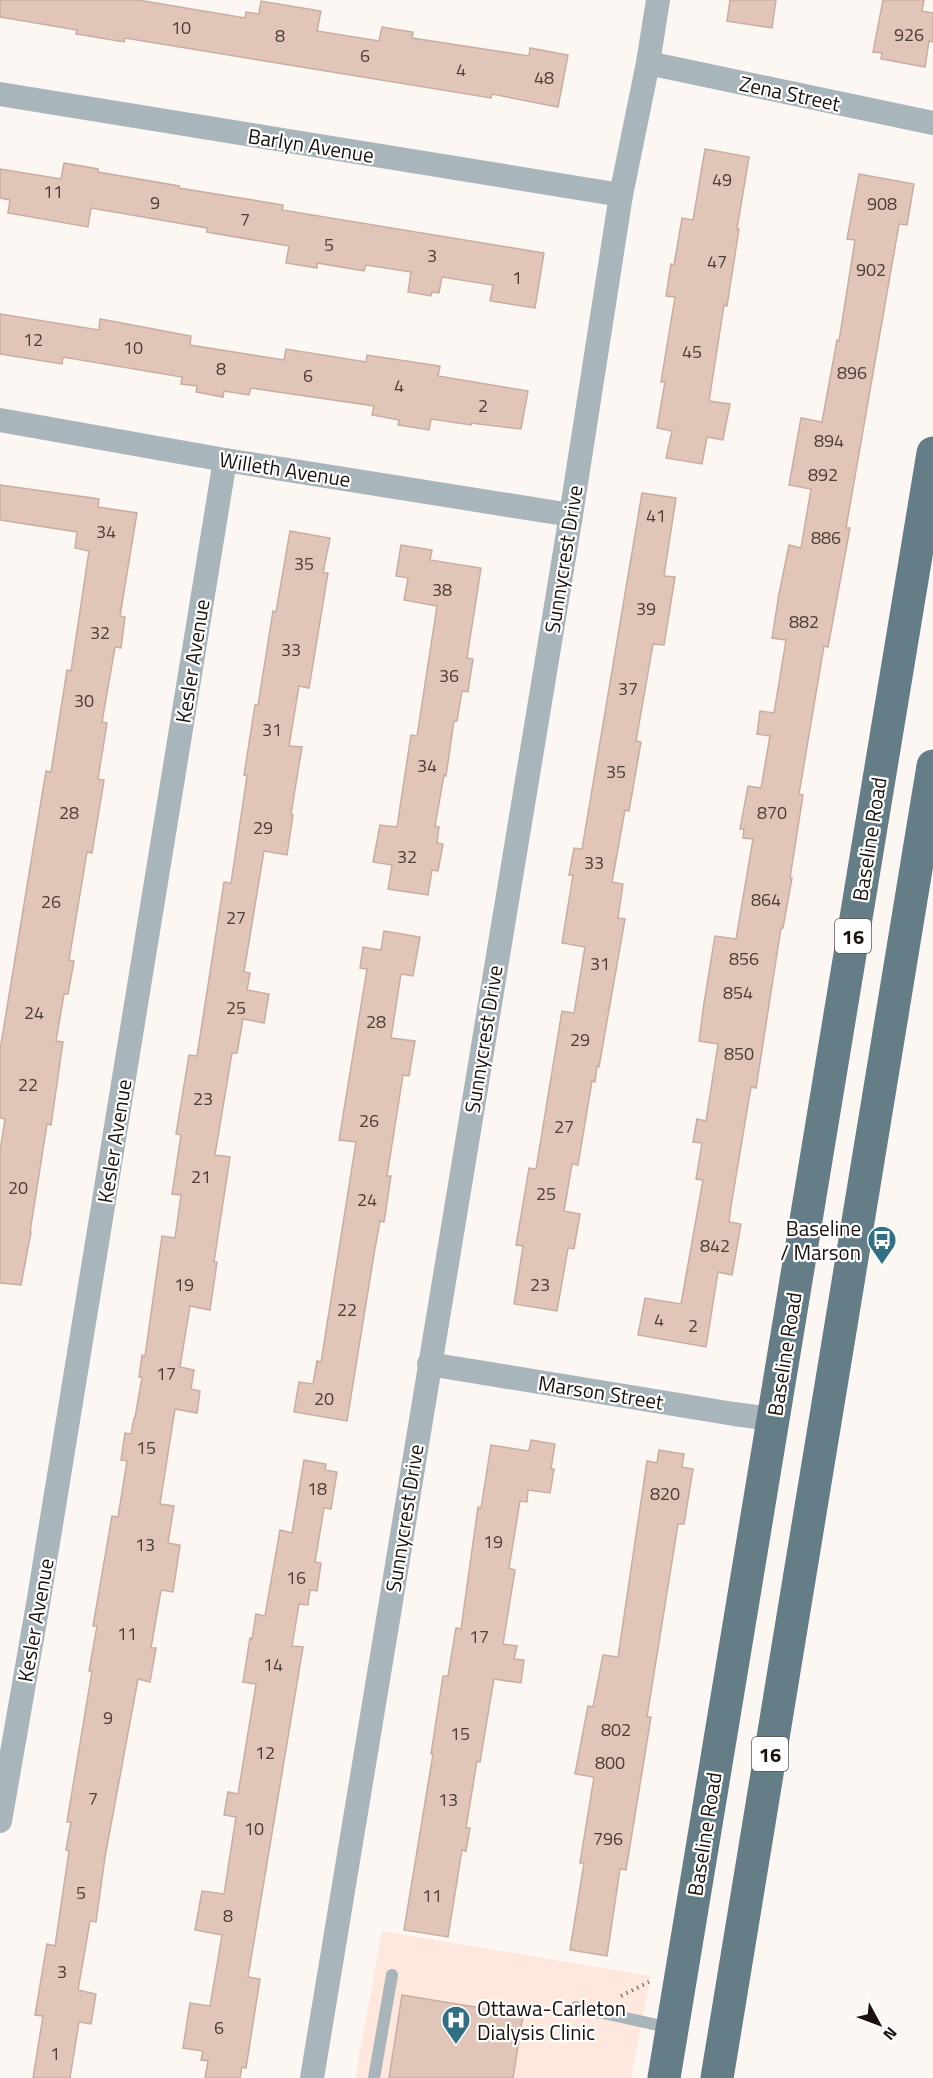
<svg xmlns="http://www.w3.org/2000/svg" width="933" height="2078" viewBox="0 0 933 2078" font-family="'Titillium Web',sans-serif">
<rect width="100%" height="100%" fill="#fdf7f4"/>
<path fill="#fee8dd" d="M382 1931 651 1976 631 2078H355Z"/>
<g fill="#e1c5b8" stroke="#c8ada0" stroke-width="1.5">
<path d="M0 0H138L245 18 246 12 259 14 261 1 321 11 317 31 379 41 382 27 413 32 412 38 529 56 530 48 568 55 558 107 492 94 491 98 125 38 124 42 76 34 77 30 0 17Z"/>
<path d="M730 0H776L772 28 727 21Z"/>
<path d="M883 0H924L922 11 933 13V42L929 41 925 67 881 59 882 53 873 52Z"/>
<path d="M705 149 749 157 737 229H739L727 306 724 305 709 401 730 404 723 440 707 437 702 464 666 458 672 431 657 428 665 382H661L675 297 666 296 671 264 674 265 682 218 693 220Z"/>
<path d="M64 163 98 169V172L179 186V188L283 205 282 210 544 253 535 308 490 301 493 285 442 277 439 293 432 292 431 296 408 292 411 272 366 265 364 271 317 263V268L286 263 289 246 207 232V228L91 208 88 227 8 213 10 200 0 198V169L61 179Z"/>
<path d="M859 174 914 184 907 225 899 224 846 528H850L828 647 824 646 799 794 803 795 790 878H792L783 928H781L756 1088 751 1087 731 1206 729 1222 741 1224 732 1275 718 1272 706 1347 638 1335 645 1298 681 1304 703 1180 696 1179 702 1143 693 1142 697 1119 706 1121 718 1044 699 1041 704 1003 715 936 736 939 753 839 743 838 744 829H740L748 786 761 788 770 736 757 734 760 711 774 713 786 640 772 638 779 594 789 545 801 548 811 489 789 485 801 418 822 422 837 340 839 341 855 240 847 239Z"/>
<path d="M0 314 99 330 100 319 191 336 190 345 284 360 286 349 366 362 367 355 440 366 438 376 528 391 521 429 471 423V425L431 419 429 430 398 425 399 420 372 415 374 406 251 388 249 395 224 391 223 397 196 392 197 386 181 384 182 377 63 357 62 364 0 354Z"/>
<path d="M0 485 99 499 98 507 137 513 120 616 125 617 121 648 115 647 102 722 107 723 98 779 104 780 92 853 87 852 69 960 74 961 68 994H64L56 1041 63 1042 51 1125 47 1124 30 1232H31L21 1285 0 1283V1151L5 1119 0 1118V1050L46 771 51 772 67 670 71 671 89 551 75 548 77 532 0 520Z"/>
<path d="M642 493 676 498 664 576 675 577 664 645 653 644 636 741 641 742 629 811 625 810 612 882 623 884 618 918 625 919 599 1067 597 1066 595 1082 592 1081 578 1165 572 1164 564 1211 580 1214 574 1249 568 1248 557 1311 514 1304 523 1246 516 1245 529 1168 536 1169 562 1011 574 1013 585 947 562 943 573 875H569L574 848 582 849Z"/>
<path d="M290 531 330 538 323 573H328L309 688 299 686 289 746 302 747 291 814 293 815 287 855 264 851 244 972 250 973 247 990 269 994 264 1023 243 1019 237 1053H232L215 1155 230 1157 214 1262H217L210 1310 190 1306 180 1367 194 1370 191 1389 200 1391 197 1413 175 1409 160 1504 174 1506 168 1543 180 1545 173 1592 161 1590 151 1648H156L150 1682 138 1679 105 1857 96 1922 90 1921 78 1990 96 1994 91 2024 79 2022 70 2078H33L43 2016 35 2015 47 1944 55 1946 69 1851 66 1850 71 1822H67L92 1671H89L97 1626H93L112 1516 118 1517 127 1461 121 1460 125 1433 131 1434 134 1418H135L142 1377H139L142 1355 145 1356 162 1236 175 1238 181 1195 172 1194 181 1135 176 1134 189 1055 197 1056 224 882 231 883 247 776 244 775 255 705H258L273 611 276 612Z"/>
<path d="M401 545 432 550 430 560 481 568 467 658 473 659 468 692 462 691 457 721H454L446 776 444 775 435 826 439 827 437 843 443 844 438 871 432 870 428 895 388 889 392 865 373 862 380 825 397 827 411 735 417 736 437 606 404 600 408 578 396 576Z"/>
<path d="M384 931 420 937 413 976 401 974 391 1038 415 1041 409 1076 403 1075 387 1176H391L384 1222 380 1221 374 1254 347 1421 294 1412 299 1382 313 1384 317 1361 321 1362 356 1142 339 1140 367 969 360 968 363 947 381 950Z"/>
<path d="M531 1440 555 1444 551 1469H554L550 1493 528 1490 527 1502 520 1501 509 1568 515 1570 503 1644 517 1646 514 1659 524 1660 521 1683 494 1679 480 1762 477 1761 466 1828H470L466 1851 462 1850 448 1937 404 1930 433 1754H431L443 1676H448L456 1628 461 1629 478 1507 481 1508 491 1445 529 1451Z"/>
<path d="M659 1450 684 1454 682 1467 693 1469 684 1524H678L647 1717H651L626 1870 620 1869 607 1956 570 1950 584 1863H580L594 1777 575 1774 588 1706 593 1707 603 1655 618 1657 647 1461 657 1463Z"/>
<path d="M304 1460 326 1464 325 1470 337 1472 331 1509 324 1508 315 1562 321 1563 317 1591 310 1590 308 1605 299 1604 292 1646 303 1647 248 1977 260 1979 246 2068 242 2067 240 2078H205L208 2061 201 2060 203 2051 183 2048 190 2003 210 2006 222 1935 195 1930 202 1891 224 1894 236 1817 224 1815 228 1792 238 1794 256 1684 243 1682 250 1638 252 1639 256 1614 265 1616 280 1530 292 1533Z"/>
<path d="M402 1995 523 2015 513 2078H389Z"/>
</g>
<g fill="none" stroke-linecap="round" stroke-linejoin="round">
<path stroke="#827a76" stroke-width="4" stroke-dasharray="1.5 4.5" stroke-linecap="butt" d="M621 1996 649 1982"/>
<g stroke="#a8b5ba" stroke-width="12">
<path d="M576 2007 671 2028"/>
<path d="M374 2078 392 1975"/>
</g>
<g stroke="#a8b5ba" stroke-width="24">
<path d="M648 63 933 123"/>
<path d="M0 94 621 195"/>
<path d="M0 420 225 460 571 515"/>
<path d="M429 1364 734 1414 773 1419"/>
<path d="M0 1821 38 1604 225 460"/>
<path d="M312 2078 571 515 621 195 648 63 658 0"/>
</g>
<g stroke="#647d86" stroke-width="33">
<path d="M664 2078 933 453"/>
<path d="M717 2078 933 766"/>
</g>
</g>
<defs>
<g id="bus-pin" transform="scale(1.5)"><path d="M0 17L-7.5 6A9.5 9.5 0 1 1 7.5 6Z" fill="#306f84" stroke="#fff"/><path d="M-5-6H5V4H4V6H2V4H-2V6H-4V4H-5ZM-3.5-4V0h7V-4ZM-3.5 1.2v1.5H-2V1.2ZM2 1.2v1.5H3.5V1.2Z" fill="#fff"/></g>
<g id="hospital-pin" transform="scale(1.5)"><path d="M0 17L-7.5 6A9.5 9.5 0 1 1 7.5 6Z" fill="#306f84" stroke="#fff"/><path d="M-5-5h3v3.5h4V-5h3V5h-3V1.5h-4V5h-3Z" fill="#fff"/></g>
</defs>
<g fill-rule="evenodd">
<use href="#bus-pin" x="882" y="1240"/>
<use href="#hospital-pin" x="456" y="2020"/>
</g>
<g text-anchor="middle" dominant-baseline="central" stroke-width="4.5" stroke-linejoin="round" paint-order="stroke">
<g font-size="18" fill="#4c3e38">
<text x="181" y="27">10</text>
<text x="909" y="34">926</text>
<text x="280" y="35">8</text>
<text x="365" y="55">6</text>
<text x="461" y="69">4</text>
<text x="544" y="77">48</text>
<text x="722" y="179">49</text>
<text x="53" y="191">11</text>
<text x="155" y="202">9</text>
<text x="882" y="203">908</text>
<text x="245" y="219">7</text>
<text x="329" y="244">5</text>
<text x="432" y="255">3</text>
<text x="717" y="261">47</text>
<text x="871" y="269">902</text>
<text x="517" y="277">1</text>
<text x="33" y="339">12</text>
<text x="133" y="347">10</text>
<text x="692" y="351">45</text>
<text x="221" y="368">8</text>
<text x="852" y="372">896</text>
<text x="308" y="375">6</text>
<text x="399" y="385">4</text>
<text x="483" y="405">2</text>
<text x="829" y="440">894</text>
<text x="823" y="474">892</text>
<text x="656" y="515">41</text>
<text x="106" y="531">34</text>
<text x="826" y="537">886</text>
<text x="304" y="563">35</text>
<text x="442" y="589">38</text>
<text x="646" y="608">39</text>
<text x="804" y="621">882</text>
<text x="100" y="632">32</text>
<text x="291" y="649">33</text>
<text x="449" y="675">36</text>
<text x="628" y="688">37</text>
<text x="84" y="700">30</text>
<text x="272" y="729">31</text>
<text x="427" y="765">34</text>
<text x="616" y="771">35</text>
<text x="69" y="812">28</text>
<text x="772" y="812">870</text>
<text x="263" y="827">29</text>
<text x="407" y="856">32</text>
<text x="594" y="862">33</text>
<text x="766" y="899">864</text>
<text x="51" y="901">26</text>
<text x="236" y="917">27</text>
<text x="744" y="958">856</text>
<text x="600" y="963">31</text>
<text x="738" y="992">854</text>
<text x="236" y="1007">25</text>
<text x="34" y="1012">24</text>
<text x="376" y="1021">28</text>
<text x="580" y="1039">29</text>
<text x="739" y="1053">850</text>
<text x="28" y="1084">22</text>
<text x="203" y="1098">23</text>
<text x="369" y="1120">26</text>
<text x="564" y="1126">27</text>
<text x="201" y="1176">21</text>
<text x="18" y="1187">20</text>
<text x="546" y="1193">25</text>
<text x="367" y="1199">24</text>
<text x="715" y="1245">842</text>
<text x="184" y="1284">19</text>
<text x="540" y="1284">23</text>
<text x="347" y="1309">22</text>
<text x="659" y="1319">4</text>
<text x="693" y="1325">2</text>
<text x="166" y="1373">17</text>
<text x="324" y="1398">20</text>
<text x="146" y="1447">15</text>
<text x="317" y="1488">18</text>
<text x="665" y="1493">820</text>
<text x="493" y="1541">19</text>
<text x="145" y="1544">13</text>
<text x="296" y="1577">16</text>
<text x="127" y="1633">11</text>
<text x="479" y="1636">17</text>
<text x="273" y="1664">14</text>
<text x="108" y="1717">9</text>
<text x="616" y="1729">802</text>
<text x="460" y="1733">15</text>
<text x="265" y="1752">12</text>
<text x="610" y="1762">800</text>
<text x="93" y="1798">7</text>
<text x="448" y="1799">13</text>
<text x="254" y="1828">10</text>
<text x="608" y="1838">796</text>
<text x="81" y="1892">5</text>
<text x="432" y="1895">11</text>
<text x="228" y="1915">8</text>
<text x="62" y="1971">3</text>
<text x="219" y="2027">6</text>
<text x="55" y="2053">1</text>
</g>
<g fill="#fff" stroke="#5f5856" stroke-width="1.5">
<rect x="835" y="919" width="36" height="34" rx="4.5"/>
<rect x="752" y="1737" width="36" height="34" rx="4.5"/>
</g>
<g font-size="20" font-weight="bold" fill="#1b110d">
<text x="853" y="936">16</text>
<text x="770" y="1754">16</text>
</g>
<g font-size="21" fill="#1b110d" stroke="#fff">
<text transform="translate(790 93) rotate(12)">Zena Street</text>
<text transform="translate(311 145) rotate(9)">Barlyn Avenue</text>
<text transform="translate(285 469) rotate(9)">Willeth Avenue</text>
<text transform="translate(563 559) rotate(-81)">Sunnycrest Drive</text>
<text transform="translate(192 661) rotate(-81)">Kesler Avenue</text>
<text transform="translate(869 839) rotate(-81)">Baseline Road</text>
<text transform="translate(483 1039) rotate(-81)">Sunnycrest Drive</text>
<text transform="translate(114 1141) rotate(-81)">Kesler Avenue</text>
<text transform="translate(784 1354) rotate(-81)">Baseline Road</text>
<text transform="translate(601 1392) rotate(9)">Marson Street</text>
<text transform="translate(404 1518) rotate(-81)">Sunnycrest Drive</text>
<text transform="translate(35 1620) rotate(-80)">Kesler Avenue</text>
<text transform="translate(704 1834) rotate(-81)">Baseline Road</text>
</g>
<g font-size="21" fill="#1b110d" stroke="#fff" text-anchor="end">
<text x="861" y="1228">Baseline<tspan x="861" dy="24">/ Marson</tspan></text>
<text x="477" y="2008" text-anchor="start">Ottawa-Carleton<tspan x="477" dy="24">Dialysis Clinic</tspan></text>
</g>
</g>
<g transform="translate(879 2024) rotate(131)" stroke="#ffffff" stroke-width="4.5" paint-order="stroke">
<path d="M0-4.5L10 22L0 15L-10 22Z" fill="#1b110d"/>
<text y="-9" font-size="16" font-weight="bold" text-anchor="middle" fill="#1b110d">N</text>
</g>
</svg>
